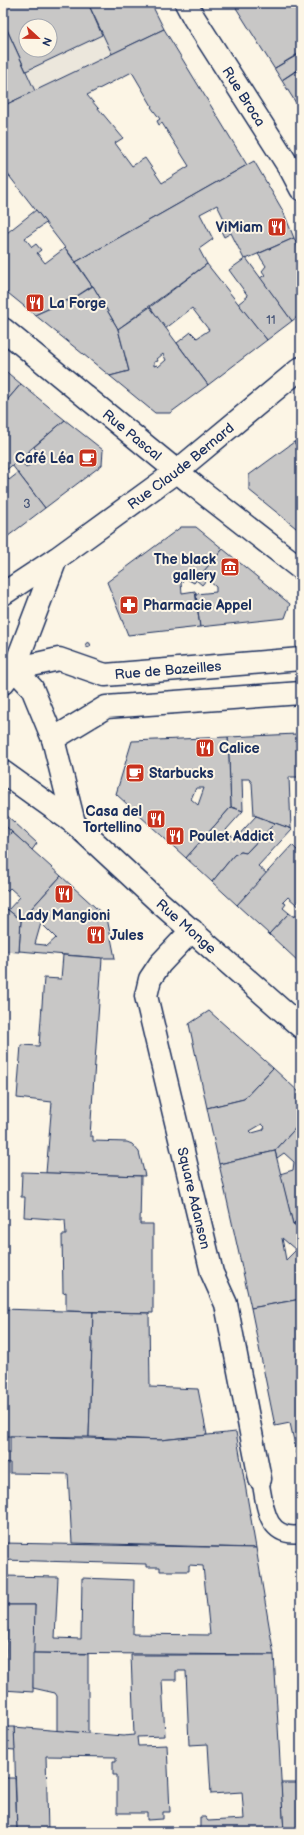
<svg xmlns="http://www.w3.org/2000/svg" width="304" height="1835" viewBox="0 0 304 1835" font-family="'Balsamiq Sans',sans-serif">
<rect width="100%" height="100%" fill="#fcf5e5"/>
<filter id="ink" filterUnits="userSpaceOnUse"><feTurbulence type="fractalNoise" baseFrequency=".025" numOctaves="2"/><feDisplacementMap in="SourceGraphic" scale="8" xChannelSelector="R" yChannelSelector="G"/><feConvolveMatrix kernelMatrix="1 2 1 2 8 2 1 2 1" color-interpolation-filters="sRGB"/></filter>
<g filter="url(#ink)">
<path fill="#ece7dc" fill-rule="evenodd" d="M3 3H151L164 29 3 106ZM26 26H50V50H26Z"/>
<g fill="#c8c7c6" stroke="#1b2f5e" fill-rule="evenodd">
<path d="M3 3H88L102 35 26 71 3 21ZM26 26H50V50H26Z"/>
<path d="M88 3H151L164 29 112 54Z"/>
<path d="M233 3H301V7L297 8 301 14V52L275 68 301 53V67L282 80 301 68V111Z"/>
<path d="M3 21 35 91 3 106Z"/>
<path d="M164 29 247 165 76 262 3 168V106ZM132 72 152 106 151 107 160 119 157 121 159 125 162 123 189 166 162 183 145 158 132 166 115 143 123 138 87 95Z"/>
<path d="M254 161 283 211 294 238 246 259H244L231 233 224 237 218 225 225 221 217 205 200 214 213 239 199 249 207 264 118 329 93 286H92L76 262Z"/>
<path d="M36 210 46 223 25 238 32 247 36 244 41 250 37 253 45 263 65 248 92 286 68 302V300L35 315 3 289V236Z"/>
<path d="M294 238 301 254V314L292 321 260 278 265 275 262 271 266 266 258 254Z"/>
<path d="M246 258 292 321 267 340 238 304 248 296 229 270Z"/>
<path d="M207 264 267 340 208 385 177 343 191 332 197 338 209 330 192 308 165 329 150 307Z"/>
<path d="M93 286 118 329 129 371 110 376 35 315 68 300V302Z"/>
<path d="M150 307 208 385 170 413H155L110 376 129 371 118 329ZM163 354 166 360 158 367 157 365 154 366V362L158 361 157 359Z"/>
<path d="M3 369 21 384 3 405Z"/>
<path d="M21 384 65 420 4 472 3 405Z"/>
<path d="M65 420 103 450 102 465 45 508 12 465 20 459 26 468 40 457 34 447Z"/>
<path d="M301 436V453L294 442Z"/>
<path d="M294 442 301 453V532L249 490V475Z"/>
<path d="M29 451 32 456 26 461 24 455Z"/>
<path d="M3 472 9 480 18 473 45 508 3 540Z"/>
<path d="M181 527H196L223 549 194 583 185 578 181 583 182 593 195 591 200 627 128 635 107 582Z"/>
<path d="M223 549 290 604 285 618 200 627 196 594 216 592V587L207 579 202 585 196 580Z"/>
<circle cx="88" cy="645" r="2.5"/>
<path d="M297 734 301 777H289L291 829 254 815 252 783 249 779H242L243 811 231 807 228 737Z"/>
<path d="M297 734H301V777Z"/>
<path d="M228 737 231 807 186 858 116 794 132 741ZM196 788H204L198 805 191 799Z"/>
<path d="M231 807 243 811 226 830 235 839 256 816 275 823 246 853 241 852 234 855 212 882 186 858Z"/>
<path d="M3 812 37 843 32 850 3 824Z"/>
<path d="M275 823 292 829 258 866 267 874 237 905 212 882 234 855 241 852 246 853Z"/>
<path d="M3 824 12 832 3 842Z"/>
<path d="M12 832 61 876 21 920 8 910 20 897 10 888 7 891 3 887 5 884 3 882V842Z"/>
<path d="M292 845 301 854V861L298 864 301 867V899L296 904 288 897 283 902 286 904 283 908 289 913 269 934 237 905Z"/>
<path d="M61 876 107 918 115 958H102L19 951 21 920ZM41 923 56 938 46 947 45 945 35 944Z"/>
<path d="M301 899V908L296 904Z"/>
<path d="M3 906 21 920 19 952 3 951Z"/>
<path d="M289 913 294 917 296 914 299 917 301 914 300 963 269 934Z"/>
<path d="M63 955 102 958 90 1136H93V1141L127 1142 132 1144 139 1152 145 1176 46 1173 52 1102 17 1098 21 1045 39 1046 44 978 61 979Z"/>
<path d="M209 1011 273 1068 244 1099 207 1108 189 1024Z"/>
<path d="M273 1068 301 1094V1122L275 1151 219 1164 207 1108 244 1099ZM262 1124 265 1127 263 1130 252 1133 250 1131Z"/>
<path d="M301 1122V1216L293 1224 280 1174 293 1170 294 1162 284 1153 277 1158 275 1151Z"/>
<path d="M275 1151 293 1224 301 1229V1299L251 1308 219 1164ZM282 1238 296 1250 286 1260Z"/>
<path d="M22 1172 141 1176 140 1224H153V1313L66 1311V1292L63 1293 62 1235H66L65 1220 24 1217 25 1197H21Z"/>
<path d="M301 1216V1229L294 1224Z"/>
<path d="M301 1299V1458L298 1459 290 1423 275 1426 251 1308Z"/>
<path d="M3 1309 93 1312 89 1437 3 1436Z"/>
<path d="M93 1312 149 1313 150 1387 198 1389 207 1435 161 1440 89 1437Z"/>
<path d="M236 1432 256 1548 72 1543 68 1474 10 1473V1463L3 1462 4 1453H10V1436L161 1440Z"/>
<path d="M3 1543 256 1548 274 1655 33 1653 35 1605H3V1576L58 1577 55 1638 81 1639 82 1578 134 1580 133 1634 210 1635 203 1566 189 1565V1571H160V1567H146V1564L3 1560Z"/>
<path d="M3 1605H35L33 1692 3 1690V1671H6L7 1627H3Z"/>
<path d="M33 1653 88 1654V1733L57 1731V1696L55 1693 33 1688Z"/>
<path d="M131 1655H274L284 1832H17L14 1727 123 1736 134 1735ZM176 1671H186L189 1745 208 1744 211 1794 242 1792 244 1819 208 1821 205 1817H200V1829L48 1831 46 1756 116 1757V1761H113V1775H117V1813H147V1820L163 1819V1812H170L167 1745 138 1746 137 1737 165 1736 162 1680H176Z"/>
<path d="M3 1727H14L15 1750 3 1749Z"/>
<path d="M3 1778H15L17 1832H3Z"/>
<path d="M281 1783H301V1832H284Z"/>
</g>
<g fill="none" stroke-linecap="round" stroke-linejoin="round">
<g stroke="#1b2f5e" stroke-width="19">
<path id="lane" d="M260 1479C265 1504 265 1539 300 1534"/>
</g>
<g stroke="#1b2f5e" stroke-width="25">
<g id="street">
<path id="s1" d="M186 3 194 18 291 170 301 189"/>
<path id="s2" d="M3 329 196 487 301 569"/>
<path id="s3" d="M14 669 59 659 105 675 301 659"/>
<path d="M53 739 106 707 301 693"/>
<path id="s4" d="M192 930 160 964 150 979 146 996 212 1273 226 1304 260 1479"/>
</g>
</g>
<g stroke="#1b2f5e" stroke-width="25">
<g id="secondary">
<path id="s5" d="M3 594 56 559 177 471 301 368"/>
<path d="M14 669 32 688 53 739 74 823"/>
<path d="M3 683 14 669 56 559"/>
<path id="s6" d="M3 772 74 823 159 902 301 1027"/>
</g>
</g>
<use href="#lane" stroke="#fcf5e5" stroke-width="16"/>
<use href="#street" stroke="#fcf5e5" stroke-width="22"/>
<use href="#secondary" stroke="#fcf5e5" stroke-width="22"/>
</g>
</g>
<defs>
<g id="restaurant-square" transform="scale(1)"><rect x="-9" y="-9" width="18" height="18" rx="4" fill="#c8321e" stroke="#fcf5e5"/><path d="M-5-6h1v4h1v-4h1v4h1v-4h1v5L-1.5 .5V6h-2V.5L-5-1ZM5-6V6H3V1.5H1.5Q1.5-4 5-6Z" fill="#fff"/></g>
<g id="cafe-square" transform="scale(1)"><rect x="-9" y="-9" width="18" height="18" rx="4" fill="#c8321e" stroke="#fcf5e5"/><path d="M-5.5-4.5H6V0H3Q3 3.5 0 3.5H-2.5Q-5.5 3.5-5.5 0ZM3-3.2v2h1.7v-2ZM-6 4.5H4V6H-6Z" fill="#fff"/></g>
<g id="museum-square" transform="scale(1)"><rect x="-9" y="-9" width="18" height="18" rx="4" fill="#c8321e" stroke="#fcf5e5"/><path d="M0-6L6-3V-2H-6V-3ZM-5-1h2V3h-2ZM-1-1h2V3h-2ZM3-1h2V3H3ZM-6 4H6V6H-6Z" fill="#fff"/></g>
<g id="pharmacy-square" transform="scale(1)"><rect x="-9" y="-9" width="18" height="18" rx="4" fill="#c8321e" stroke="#fcf5e5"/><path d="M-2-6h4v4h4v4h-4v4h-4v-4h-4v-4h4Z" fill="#fff"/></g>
</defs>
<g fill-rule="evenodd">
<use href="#restaurant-square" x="277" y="227"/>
<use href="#restaurant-square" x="35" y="303"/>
<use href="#cafe-square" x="88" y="458"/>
<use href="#museum-square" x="230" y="567"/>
<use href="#pharmacy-square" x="129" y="605"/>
<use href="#restaurant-square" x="205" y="748"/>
<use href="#cafe-square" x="135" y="773"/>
<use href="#restaurant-square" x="156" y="819"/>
<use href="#restaurant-square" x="175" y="836"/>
<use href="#restaurant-square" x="64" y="894"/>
<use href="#restaurant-square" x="96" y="935"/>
</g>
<g text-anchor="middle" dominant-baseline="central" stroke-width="4" stroke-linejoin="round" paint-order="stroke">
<g font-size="12" fill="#465578">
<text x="271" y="320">11</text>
<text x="27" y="504">3</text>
</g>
<g font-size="14" fill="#1b2f5e" stroke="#fcf5e5">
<text stroke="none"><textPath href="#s1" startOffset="110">Rue Broca</textPath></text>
<text stroke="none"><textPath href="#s2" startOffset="167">Rue Pascal</textPath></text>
<text stroke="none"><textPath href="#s5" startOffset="219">Rue Claude Bernard</textPath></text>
<text stroke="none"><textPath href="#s3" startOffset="158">Rue de Bazeilles</textPath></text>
<text stroke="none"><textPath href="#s6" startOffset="240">Rue Monge</textPath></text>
<text stroke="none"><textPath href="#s4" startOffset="290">Square Adanson</textPath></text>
</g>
<g font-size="14" font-weight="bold" fill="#1b2f5e" stroke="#fcf5e5" text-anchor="start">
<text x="263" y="227" text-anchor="end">ViMiam</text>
<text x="49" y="303">La Forge</text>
<text x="74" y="458" text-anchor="end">Café Léa</text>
<text x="216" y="559" text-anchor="end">The black<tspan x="216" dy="16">gallery</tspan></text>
<text x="143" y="605">Pharmacie Appel</text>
<text x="219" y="748">Calice</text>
<text x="149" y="773">Starbucks</text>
<text x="142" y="811" text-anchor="end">Casa del<tspan x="142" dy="16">Tortellino</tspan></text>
<text x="189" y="836">Poulet Addict</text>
<text x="64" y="915" text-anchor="middle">Lady Mangioni</text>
<text x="110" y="935">Jules</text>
</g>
</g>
<rect width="304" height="1835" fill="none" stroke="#fcf5e5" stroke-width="16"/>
<rect x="8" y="8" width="288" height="1819" fill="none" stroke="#1b2f5e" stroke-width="1.5" filter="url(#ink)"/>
<g transform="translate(38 38) rotate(112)"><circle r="19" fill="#fcf5e5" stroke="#a2a6af"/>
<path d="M0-3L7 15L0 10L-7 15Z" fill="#c8321e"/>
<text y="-6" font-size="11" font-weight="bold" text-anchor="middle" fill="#1b2f5e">N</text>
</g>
</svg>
